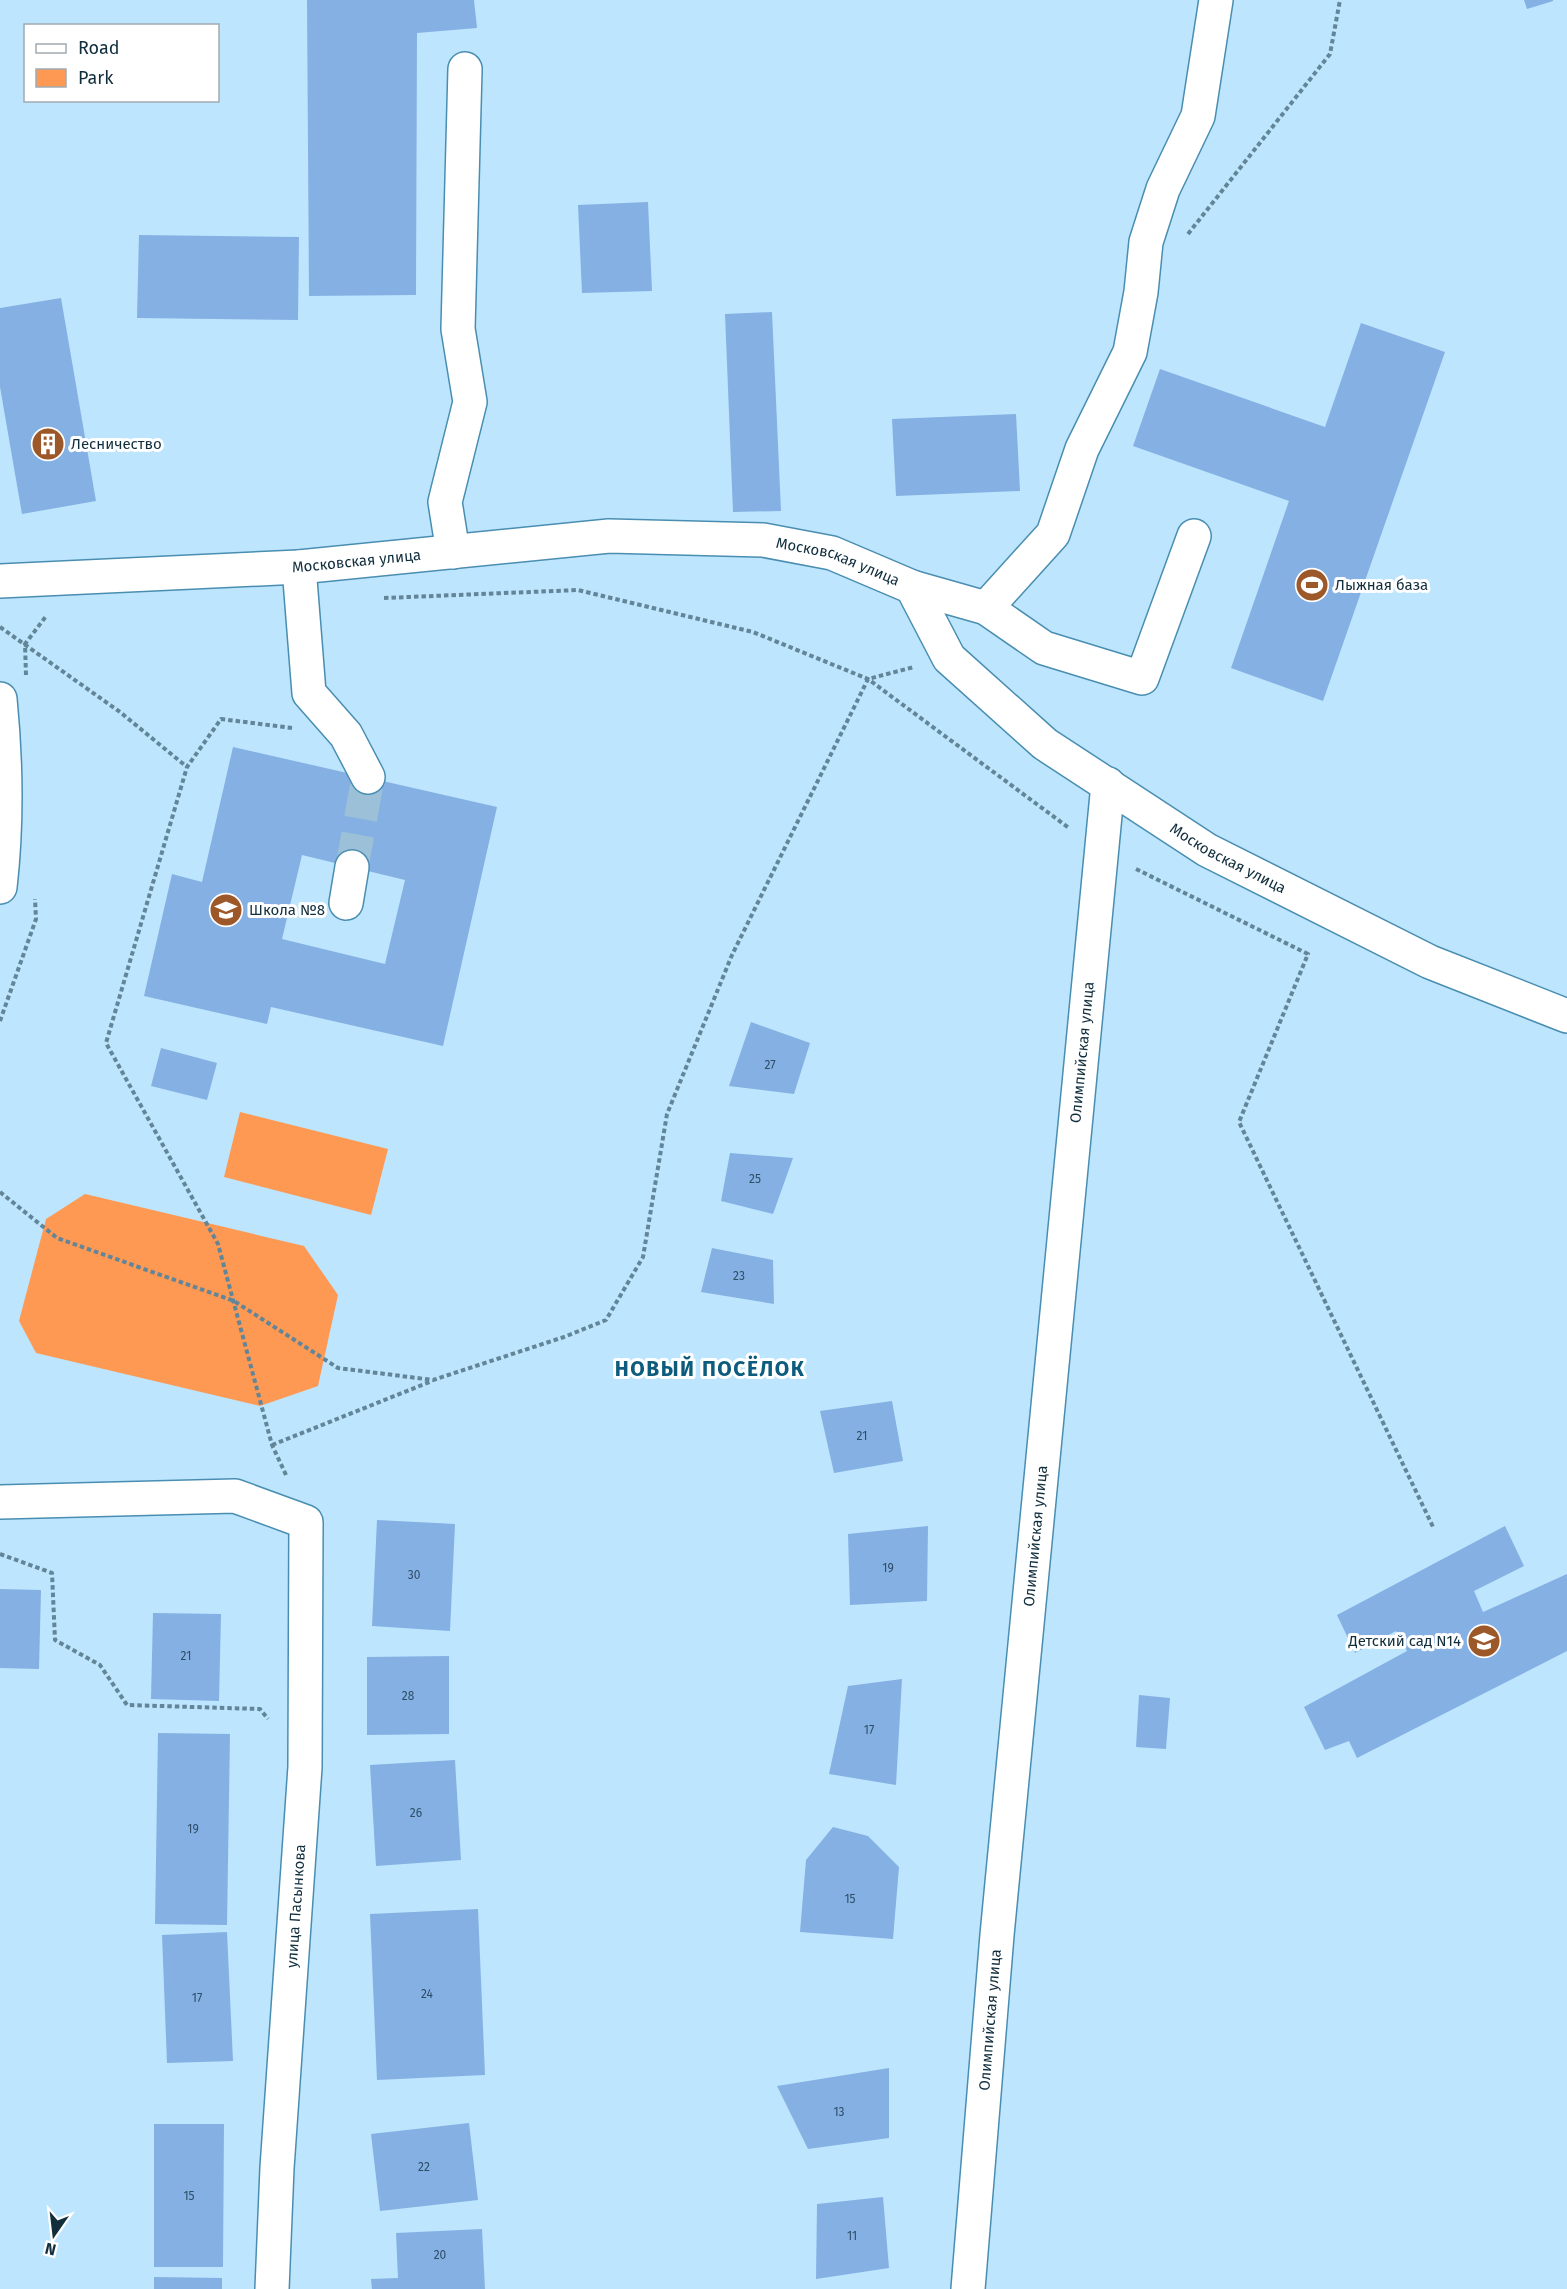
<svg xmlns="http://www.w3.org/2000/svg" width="1567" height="2289" viewBox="0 0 1567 2289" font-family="'Fira Sans',sans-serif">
<rect width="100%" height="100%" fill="#bde5fd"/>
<g fill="#fd9953">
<path d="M240 1112 388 1149 371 1215 224 1177Z"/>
<path d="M85 1194 304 1246 338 1295 318 1386 260 1406 36 1353 19 1321 46 1219Z"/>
</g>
<g fill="#85b0e3" fill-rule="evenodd">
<path d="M307 0H474L477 28 417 33 416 295 309 296Z"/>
<path d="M1524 0H1553V1L1527 9Z"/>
<path d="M648 202 652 291 582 293 578 205Z"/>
<path d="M139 235 299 237 298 320 137 318Z"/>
<path d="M61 298 96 501 22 514 0 387V308Z"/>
<path d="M772 312 781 511 733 512 725 314Z"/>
<path d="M1361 323 1445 352 1323 701 1231 668 1289 501 1133 446 1160 369 1325 427Z"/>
<path d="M1016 414 1020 491 896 496 892 419Z"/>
<path d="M233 747 497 807 443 1046 271 1007 267 1024 144 996 172 874 202 882ZM302 855 405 880 385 964 282 939Z"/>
<path d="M751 1022 810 1043 794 1094 729 1086Z"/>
<path d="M161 1048 217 1063 207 1100 151 1086Z"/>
<path d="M730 1153 793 1158 773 1214 721 1201Z"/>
<path d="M712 1248 773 1260 774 1304 701 1292Z"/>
<path d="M892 1401 903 1461 834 1473 820 1411Z"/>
<path d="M377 1520 455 1524 450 1631 372 1626Z"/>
<path d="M928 1526 927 1601 850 1605 848 1534Z"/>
<path d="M1505 1526 1524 1566 1474 1591 1483 1612 1567 1574V1651L1357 1758 1349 1741 1325 1750 1304 1707 1407 1651 1396 1631 1355 1653 1337 1615Z"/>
<path d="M0 1589 41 1590 39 1669 0 1668Z"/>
<path d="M153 1613 221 1614 219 1701 151 1699Z"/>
<path d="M449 1656V1734L367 1735V1657Z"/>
<path d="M902 1679 896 1785 829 1774 848 1686Z"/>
<path d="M1139 1695 1170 1698 1166 1749 1136 1747Z"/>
<path d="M158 1733 230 1734 227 1925 155 1924Z"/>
<path d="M455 1760 461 1860 376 1866 370 1765Z"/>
<path d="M833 1827 868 1836 899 1867 893 1939 800 1932 806 1860Z"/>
<path d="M478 1909 485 2075 377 2080 370 1914Z"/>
<path d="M227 1932 233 2061 167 2063 162 1935Z"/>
<path d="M889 2068V2138L808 2149 777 2086Z"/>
<path d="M469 2123 478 2200 380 2211 371 2134Z"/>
<path d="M154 2124H224L223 2267H154Z"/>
<path d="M883 2197 889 2268 816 2279 817 2204Z"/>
<path d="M482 2229 485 2289H372L371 2279 398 2278 396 2233Z"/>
<path d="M154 2277 222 2278V2289H154Z"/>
</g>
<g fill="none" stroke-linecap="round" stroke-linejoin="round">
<path stroke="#9bc0d7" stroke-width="33" stroke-dasharray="33 16" stroke-linecap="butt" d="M352 867 368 777"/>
<g stroke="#498eb1" stroke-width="36">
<g id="minor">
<path d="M453 552 445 502 470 402 458 329 465 69"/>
<path d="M299 567 309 693 346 735 368 777"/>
<path id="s1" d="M0 581 299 567 609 536 763 540 832 553 912 587 949 658 1045 744 1207 850 1430 962 1567 1016"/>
<path d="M912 587 986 608 1044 648 1142 678 1194 536"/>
<path d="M986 608 1053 534 1082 449 1130 352 1141 292 1146 242 1163 189 1198 116 1216 0"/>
<path d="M0 699C6 760 7 826 0 887"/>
<path d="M346 903 352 867"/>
<path d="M0 1502 235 1496 306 1522 305 1767 277 2168 272 2289"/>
<path id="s2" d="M968 2289 997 1935 1108 784"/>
</g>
</g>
<g stroke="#638598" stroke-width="4" stroke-dasharray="4.5 3" stroke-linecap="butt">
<path d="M1188 234 1330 54 1340 0"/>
<path d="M384 598 578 590 753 632 868 679 1069 828"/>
<path d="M0 627 120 712 187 767"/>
<path d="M26 675 25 644 47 615"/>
<path d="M1136 869 1308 954 1239 1122 1434 1529"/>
<path d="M0 1021 36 919 35 899"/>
<path d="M0 1192 57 1238 234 1301 338 1368 433 1380 564 1337 606 1320 643 1257 667 1114 732 955 868 679 914 667"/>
<path d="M272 1445 432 1381"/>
<path d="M286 1475 272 1445 218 1244 106 1043 187 767 221 719 292 728"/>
<path d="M0 1554 52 1573 55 1640 100 1665 127 1705 260 1709 268 1719"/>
</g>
<use href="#minor" stroke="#fff" stroke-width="33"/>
</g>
<defs>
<g id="building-disc" transform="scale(1.725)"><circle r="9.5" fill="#9c5828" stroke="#fff"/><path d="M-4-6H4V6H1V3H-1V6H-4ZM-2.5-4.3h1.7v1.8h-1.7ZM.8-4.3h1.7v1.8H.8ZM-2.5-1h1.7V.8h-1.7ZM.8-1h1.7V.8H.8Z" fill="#fff"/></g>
<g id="stadium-disc" transform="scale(1.725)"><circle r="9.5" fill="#9c5828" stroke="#fff"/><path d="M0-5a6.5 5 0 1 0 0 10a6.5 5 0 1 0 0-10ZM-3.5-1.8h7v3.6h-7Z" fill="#fff"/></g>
<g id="school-disc" transform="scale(1.725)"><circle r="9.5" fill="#9c5828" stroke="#fff"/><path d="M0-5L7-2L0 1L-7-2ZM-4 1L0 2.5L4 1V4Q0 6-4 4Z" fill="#fff"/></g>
</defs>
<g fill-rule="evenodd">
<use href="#building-disc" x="48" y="444"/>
<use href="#stadium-disc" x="1312" y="585"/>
<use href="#school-disc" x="226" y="910"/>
<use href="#school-disc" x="1484" y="1641"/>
</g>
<g text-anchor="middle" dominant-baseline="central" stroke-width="6" stroke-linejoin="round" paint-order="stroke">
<g font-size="12" fill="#2e4e66">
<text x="770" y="1065">27</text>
<text x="755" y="1179">25</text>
<text x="739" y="1276">23</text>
<text x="862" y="1436">21</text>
<text x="888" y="1568">19</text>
<text x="414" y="1575">30</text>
<text x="186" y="1656">21</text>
<text x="408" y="1696">28</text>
<text x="869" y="1730">17</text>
<text x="416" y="1813">26</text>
<text x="193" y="1829">19</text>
<text x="850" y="1899">15</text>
<text x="427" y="1994">24</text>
<text x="197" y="1998">17</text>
<text x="839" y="2112">13</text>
<text x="424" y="2167">22</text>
<text x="189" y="2196">15</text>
<text x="852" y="2236">11</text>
<text x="440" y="2255">20</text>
</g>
<g font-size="15" fill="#112e3d" stroke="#fff" text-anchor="start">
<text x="71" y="444">Лесничество</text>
<text x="1335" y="585">Лыжная база</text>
<text x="249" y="910">Школа №8</text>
<text x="1461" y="1641" text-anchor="end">Детский сад N14</text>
</g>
<g font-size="15" fill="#112e3d" stroke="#fff">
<text stroke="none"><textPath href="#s1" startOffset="357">Московская улица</textPath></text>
<text stroke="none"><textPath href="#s1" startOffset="843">Московская улица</textPath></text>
<text stroke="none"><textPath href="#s1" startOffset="1347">Московская улица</textPath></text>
<text stroke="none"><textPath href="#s2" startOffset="1242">Олимпийская улица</textPath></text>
<text stroke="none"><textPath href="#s2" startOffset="756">Олимпийская улица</textPath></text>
<text transform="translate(296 1906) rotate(-86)">улица Пасынкова</text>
<text stroke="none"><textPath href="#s2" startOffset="270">Олимпийская улица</textPath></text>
</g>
<g font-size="21" font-weight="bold" letter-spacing="1.5" fill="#0d5c7d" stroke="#fff">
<text x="710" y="1369">НОВЫЙ ПОСЁЛОК</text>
</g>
</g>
<rect x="24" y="24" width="195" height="78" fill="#ffffff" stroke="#a0abb1" stroke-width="1.5"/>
<rect x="36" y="44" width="30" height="9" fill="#ffffff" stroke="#a0abb1" stroke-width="1.5"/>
<text x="78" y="54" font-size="18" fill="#112e3d">Road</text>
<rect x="36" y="69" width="30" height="18" fill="#fd9953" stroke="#a0abb1" stroke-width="1.5"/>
<text x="78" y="84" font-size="18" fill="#112e3d">Park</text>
<g transform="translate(54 2235) rotate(194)" stroke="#ffffff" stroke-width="4.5" paint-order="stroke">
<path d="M0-4.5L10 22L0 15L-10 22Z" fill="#112e3d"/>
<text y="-9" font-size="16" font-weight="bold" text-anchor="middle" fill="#112e3d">N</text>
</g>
</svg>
